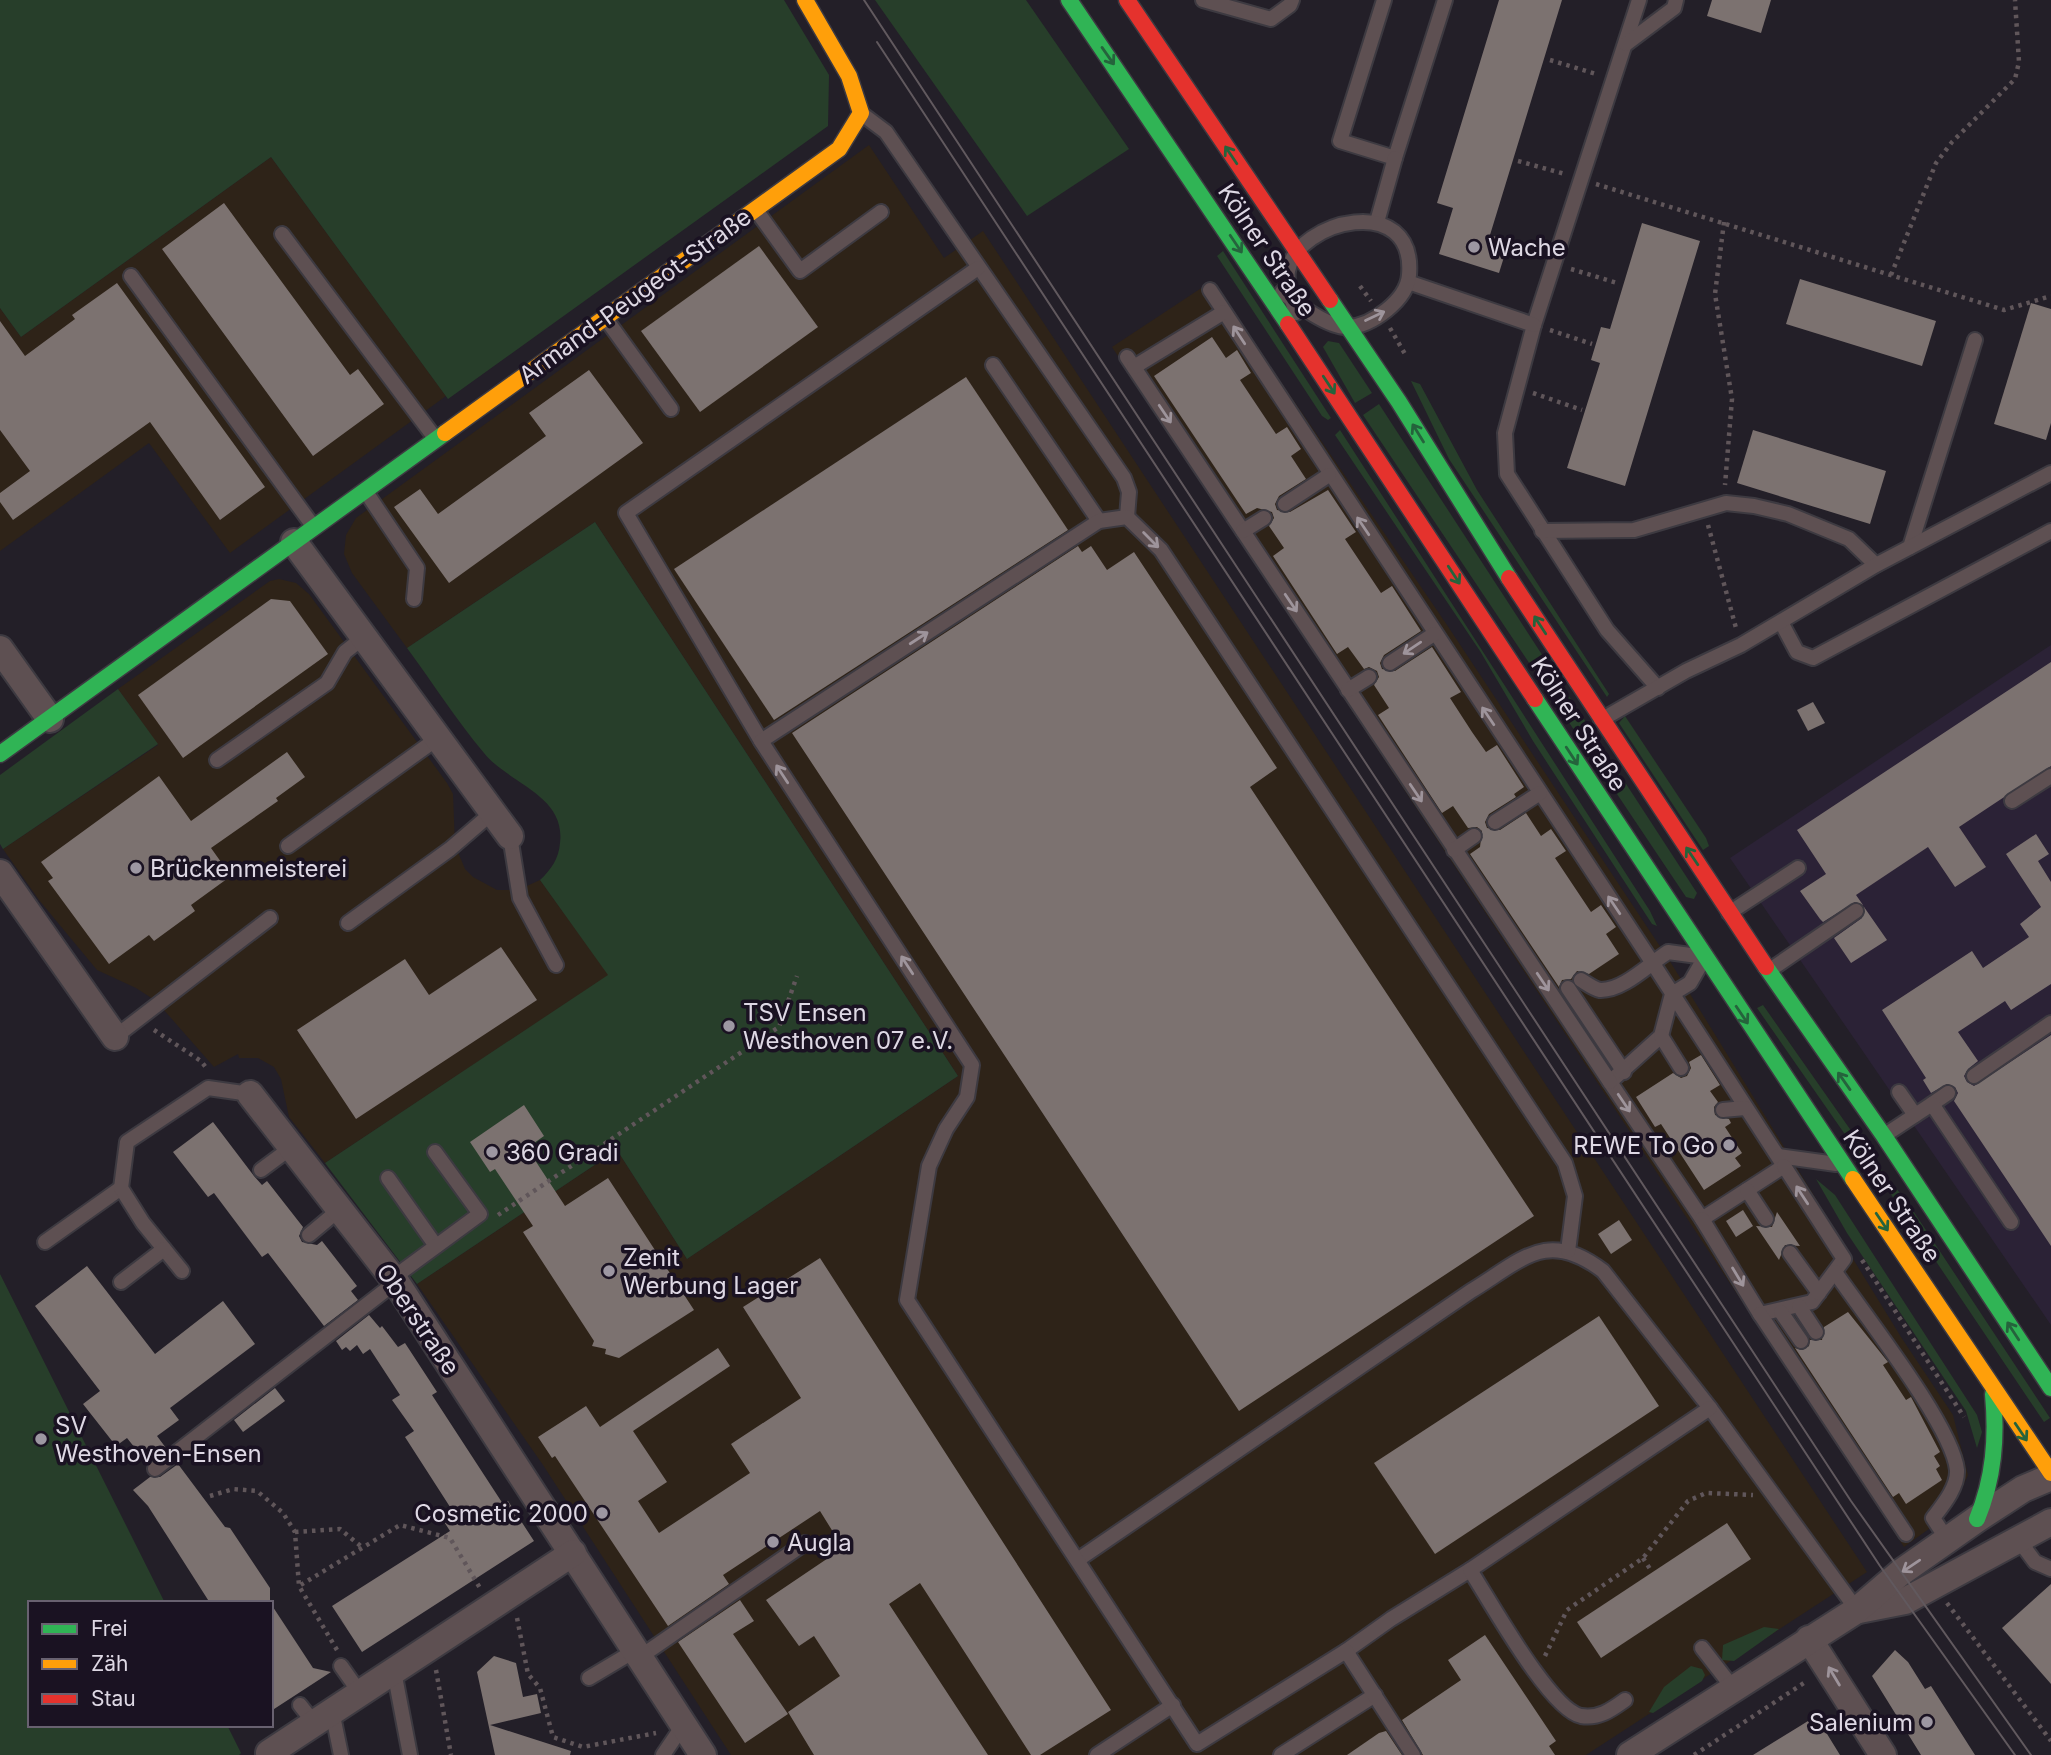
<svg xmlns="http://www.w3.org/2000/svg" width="2051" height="1755" viewBox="0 0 2051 1755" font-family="Inter,sans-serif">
<rect width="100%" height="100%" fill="#231f28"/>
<g fill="#2e2318">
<path d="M869 145 944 258 983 231 1867 1572 1586 1755H731L543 1465 417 1284 617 1150 687 1259 958 1076 595 522 407 648 352 573 344 554 346 535 356 518Z"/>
<path d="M271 157 446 396 230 553 149 443 0 551V308L21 337Z"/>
<path d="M1212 281 1447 625 1671 963 1901 1337 1953 1415 1968 1475 1956 1501 1937 1523 1904 1547 1112 347Z"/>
<path d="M279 579 296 583 309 594 447 783 453 794 455 845 465 869 473 877 497 890H518L540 880 609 975 325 1163 289 1117 281 1079 274 1067 258 1058H239L238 1054 214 1067 156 1001 136 988 97 970 39 900 3 849 158 745 118 689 270 581Z"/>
</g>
<path fill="#2b2236" d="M2051 645V1325L1730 858Z"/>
<g fill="#273e2a">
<path d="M0 0H784L829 75 828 126 448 399 271 157 21 337 0 308Z"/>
<path d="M875 0H1026L1129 149 1027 216Z"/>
<path d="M1223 251 1331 418 1328 420 1322 416 1217 256Z"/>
<path d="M1328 341 1339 343 1372 393 1355 403 1323 347Z"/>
<path d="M1411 381 1420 384 1477 490 1609 694 1607 697 1449 459Z"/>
<path d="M1379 404 1697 893 1694 899 1686 897 1363 415Z"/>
<path d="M1340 430 1650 911 1657 926 1652 924 1533 741 1480 651 1335 435Z"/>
<path d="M595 522 958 1076 687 1259 617 1150 417 1284 325 1163 608 975 540 880C551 870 559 858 560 843 566 795 509 784 484 753 456 720 433 683 407 648Z"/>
<path d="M118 689 158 744 3 849 0 844V775Z"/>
<path d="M1625 716 1706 838 1709 846 1703 850 1619 723Z"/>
<path d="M1763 1005 1852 1132 1910 1206 2050 1418 2044 1422 1884 1184 1844 1133 1757 1008Z"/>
<path d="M1816 1179 1835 1195 1977 1415 1982 1432 1977 1448 1966 1411 1847 1233Z"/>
<path d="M0 1274 165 1603H30V1725H227L241 1753 239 1755H0Z"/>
<path d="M1764 1627 1779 1629 1734 1661 1722 1660 1723 1645Z"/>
<path d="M1691 1666 1702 1669 1705 1675 1702 1681 1653 1713 1649 1712 1664 1687Z"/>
</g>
<g fill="#7c7270">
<path d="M1499 0H1562L1490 235 1509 241 1499 273 1439 254 1453 208 1437 203Z"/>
<path d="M1712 0H1771L1761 33 1707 16Z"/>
<path d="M224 203 350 375 358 369 384 404 313 456 162 249Z"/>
<path d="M1642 223 1700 241 1625 486 1567 468 1600 363 1591 360 1601 327 1610 329Z"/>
<path d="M759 246 818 327 700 412 641 331Z"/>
<path d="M1800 279 1936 321 1922 366 1786 324Z"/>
<path d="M117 283 265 487 220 520 150 422 13 520 0 502V493L30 471 0 430V321L25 356 75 319 72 315Z"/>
<path d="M2031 303 2051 309V423L2046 440 1994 424Z"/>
<path d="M1212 337 1226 358 1237 350 1251 373 1240 380 1276 434 1287 427 1301 449 1291 456 1306 479 1279 496 1275 504 1277 510 1290 512 1328 490 1356 532 1345 539 1381 593 1392 586 1421 631 1384 655 1380 663 1382 669 1395 671 1432 647 1461 692 1450 698 1472 732 1486 752 1497 745 1524 787 1514 794 1516 797 1489 814 1485 822 1487 828 1500 830 1526 813 1541 836 1551 829 1566 851 1555 858 1591 912 1601 905 1616 927 1606 934 1619 954 1589 974 1577 971 1571 979 1562 980 1559 987 1470 854 1480 847 1482 831 1477 827 1468 828 1453 806 1442 813 1378 715 1389 708 1374 685 1379 677 1377 671 1369 667 1364 669 1348 647 1337 654 1273 556 1284 548 1269 526 1274 518 1272 512 1257 508 1246 514 1154 376Z"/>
<path d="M589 370 643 443 449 583 394 507 420 489 438 514 546 436 529 413Z"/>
<path d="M966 377 1068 530 774 720 674 569Z"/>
<path d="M1753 430 1886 471 1870 524 1737 483Z"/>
<path d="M1078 546 1082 552 1091 546 1107 570 1134 552 1277 768 1250 787 1534 1216 1239 1411 792 733Z"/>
<path d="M271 599 290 601 328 654 183 758 138 695Z"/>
<path d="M2051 662V766L1959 827 1986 867 1955 887 1928 847 1856 895 1863 905 1855 902 1823 922 1820 919 1800 891 1826 874 1797 830Z"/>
<path d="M1813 702 1825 723 1808 731 1797 710Z"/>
<path d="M287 752 305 777 276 798 278 801 211 848 231 876 191 905 195 911 154 941 149 935 109 964 48 881 53 878 41 862 159 776 191 821Z"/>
<path d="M2036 834 2049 854 2038 861 2051 882V984L2011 1010 2005 1001 1958 1032 1978 1061 1968 1069 1964 1076 1967 1082 1974 1086 2051 1035V1246L1954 1101 1958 1093 1955 1087 1947 1084 1931 1093 1923 1080 1926 1078 1882 1010 1972 951 1983 968 2029 937 2020 924 2041 907 2006 854Z"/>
<path d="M1864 907 1887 940 1851 963 1834 938 1862 918Z"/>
<path d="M501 947 537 1000 356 1119 297 1030 405 959 429 995Z"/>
<path d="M1701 1055 1720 1085 1710 1091 1718 1102 1714 1107 1715 1115 1729 1119 1731 1123 1725 1127 1742 1153 1735 1158 1741 1166 1704 1190 1661 1124 1655 1127 1636 1097 1673 1073 1681 1078 1687 1076 1691 1068 1689 1062Z"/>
<path d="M524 1105 544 1136 527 1148 565 1206 608 1178 694 1310 619 1358 605 1354 606 1349 592 1346 594 1341 523 1232 533 1226 495 1169 490 1172 470 1142Z"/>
<path d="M213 1122 254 1176 262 1185 267 1181 303 1227 299 1236 302 1242 317 1245 322 1241 357 1286 351 1291 358 1300 324 1326 268 1253 262 1257 214 1193 208 1197 173 1152Z"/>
<path d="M1743 1210 1753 1226 1736 1237 1726 1221Z"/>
<path d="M1777 1212 1800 1246 1785 1245 1779 1260 1756 1226 1772 1227Z"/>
<path d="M1619 1220 1632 1240 1611 1254 1598 1234Z"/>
<path d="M820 1258 1111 1710 1040 1755H1031L920 1583 889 1604 988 1755H814L788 1712 840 1676 814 1636 799 1646 766 1600 843 1548 820 1511 723 1575 729 1584 668 1626 555 1456 552 1458 538 1437 586 1406 600 1427 718 1348 730 1366 633 1431 667 1482 638 1501 659 1533 750 1473 731 1444 801 1398 743 1307Z"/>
<path d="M87 1266 155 1354 223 1301 255 1344 170 1408 179 1420 157 1436 166 1448 147 1463 127 1438 116 1446 83 1404 100 1391 35 1306Z"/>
<path d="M1848 1312 1888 1362 1883 1365 1906 1400 1911 1397 1940 1452 1934 1456 1940 1466 1936 1469 1942 1480 1906 1504 1899 1493 1893 1497 1795 1348 1802 1350 1809 1346 1810 1340H1822L1824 1327Z"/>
<path d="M369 1315 380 1328 382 1326 398 1347 405 1343 437 1392 432 1395 503 1504 508 1501 534 1541 362 1652 332 1606 450 1531 441 1517 452 1510 405 1437 414 1431 392 1400 400 1395 370 1349 363 1354 357 1345 350 1351 346 1347 342 1350 336 1341Z"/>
<path d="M1599 1316 1659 1406 1435 1554 1374 1463Z"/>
<path d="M275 1388 285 1401 243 1432 234 1420Z"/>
<path d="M178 1464 225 1527 230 1528 270 1588V1603H210L148 1506 133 1490 150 1477H160Z"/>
<path d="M1727 1523 1751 1559 1601 1658 1577 1622Z"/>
<path d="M2051 1584V1684L2002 1628Z"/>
<path d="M740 1600 754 1621 733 1634 788 1714 745 1743 678 1642Z"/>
<path d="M271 1604 313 1668 331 1672 271 1711Z"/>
<path d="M1485 1635 1556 1741 1549 1746 1555 1755H1423L1402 1720 1461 1680 1448 1660Z"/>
<path d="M1895 1650 1908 1662 1925 1689 1931 1686 1975 1755H1921L1872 1676Z"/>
<path d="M494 1656 516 1663 523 1697 537 1694 541 1713 490 1725 571 1751 570 1755H495L477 1672Z"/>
<path d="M1816 1716 1840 1755H1753L1800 1726Z"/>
<path d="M1386 1731 1402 1755H1347L1379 1733Z"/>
</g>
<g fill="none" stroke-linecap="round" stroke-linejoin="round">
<g stroke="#3d3a41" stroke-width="18">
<g id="lane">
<path d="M1203 0 1271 19 1290 5 1292 0"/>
<path d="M1384 0 1340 141 1395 158 1445 0"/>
<path d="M1639 0 1534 325 1505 433 1507 474 1607 630 1658 688"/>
<path d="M1626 44 1674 8 1676 0"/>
<path d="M862 114 886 132 1124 478 1129 492 1127 517"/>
<path d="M756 210 800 271 881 212"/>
<path d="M1377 222 1395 158"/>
<path d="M282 234 435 438"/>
<path d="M131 276 313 526"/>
<path d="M1408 282 1534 325"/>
<path d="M1210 290 1652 962 1784 1166 1702 1219 1610 1082 1661 1036 1672 994 1690 983 1705 957 1668 952C1649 964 1623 991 1600 990 1594 989 1586 983 1581 980"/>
<path d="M1282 292C1296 303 1328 328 1348 327 1372 326 1407 300 1409 275 1416 191 1297 220 1288 271 1286 283 1292 301 1296 313"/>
<path d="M606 319 671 409"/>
<path d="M1127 357 1610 1082"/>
<path d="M993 365 1099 521"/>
<path d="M1134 367 1224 312"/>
<path d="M366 492 417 568 414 599"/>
<path d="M1285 504 1329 475"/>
<path d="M1243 531 1264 518"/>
<path d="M1542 531 1634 530 1726 503 1754 506 1788 514 1849 539 1876 565"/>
<path d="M1910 547 1975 340"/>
<path d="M1781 622 1797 652 1813 658 2051 531"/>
<path d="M1390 663 1434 634"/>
<path d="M1348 690 1369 677"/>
<path d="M1601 720 1686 671 1741 645 1876 565 2051 473"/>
<path d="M761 741 626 513 978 268"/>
<path d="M217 760 327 683 345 652 364 637"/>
<path d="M2012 801 2051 776"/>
<path d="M1495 822 1540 793"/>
<path d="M510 836 520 898 556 965"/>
<path d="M288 846 438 738"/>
<path d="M1454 850 1474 836"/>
<path d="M1729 913 1798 868"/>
<path d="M348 923 450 849 493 812"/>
<path d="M1770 970 1856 911"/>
<path d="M1568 988 1624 1072"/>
<path d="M1661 1036 1681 1068"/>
<path d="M115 1037 270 918"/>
<path d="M1974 1076 2051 1023"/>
<path d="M1899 1092 1915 1115"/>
<path d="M1932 1104 1948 1093"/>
<path d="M1723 1110 1745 1108"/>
<path d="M1885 1135 1932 1104 2011 1222"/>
<path d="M1778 1156 1836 1164"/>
<path d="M261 1170 292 1147"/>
<path d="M388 1178 436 1246"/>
<path d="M1747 1190 1766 1219"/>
<path d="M1702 1219 1760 1314 1812 1302 1844 1259 1784 1166"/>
<path d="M309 1235 340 1209"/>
<path d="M45 1242 121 1188"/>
<path d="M1790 1253 1819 1293"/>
<path d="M182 1271 143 1223 121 1188 127 1142 208 1088 250 1094"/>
<path d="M1835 1272C1863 1313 1953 1427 1957 1470 1958 1487 1943 1505 1933 1518L1948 1541"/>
<path d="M393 1278 480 1214 435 1152"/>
<path d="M121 1282 164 1249"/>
<path d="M1799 1306 1816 1332"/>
<path d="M1781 1312 1801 1341"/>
<path d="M1760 1314 1906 1534"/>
<path d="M155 1469 396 1282"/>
<path d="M2018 1539 2035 1562 2051 1569"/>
<path d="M1079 1559 1471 1291C1522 1260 1547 1228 1603 1271L1710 1408 1857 1610"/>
<path d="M1702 1648 1733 1688"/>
<path d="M1346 1651 1391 1619 1470 1570"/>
<path d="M640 1657 805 1543"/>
<path d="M341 1666 360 1693"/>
<path d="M394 1671 410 1755"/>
<path d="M589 1678 636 1650"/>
<path d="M1625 1700C1611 1710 1599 1719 1581 1716 1550 1710 1489 1599 1470 1570L1710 1408"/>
<path d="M300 1705 314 1723"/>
<path d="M332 1711 341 1755"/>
<path d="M663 1755 684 1724"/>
<path d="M1097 1755 1173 1705"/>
<path d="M1281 1755 1375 1695"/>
<path d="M1413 1755 1346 1651 1197 1744 907 1300 929 1166 946 1129 967 1097 972 1065 761 741 1099 521 1127 517 1161 550 1565 1163 1575 1196 1568 1251"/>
</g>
</g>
<g stroke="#3d3a41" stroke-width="30">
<g id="street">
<path d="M294 542 510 836"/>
<path d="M0 649 50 719"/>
<path d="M0 873 115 1037"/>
<path d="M250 1094 396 1282 703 1755"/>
<path d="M1859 1610 1905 1601 2051 1522"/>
<path d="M1809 1639 1883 1755"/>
<path d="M269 1753 573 1553"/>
<path d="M1630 1755 1857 1610 1900 1573 1977 1519 2023 1489 2051 1477"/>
</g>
</g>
<g stroke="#3d3a41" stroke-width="19">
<g id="fast">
<path d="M1069 0 1288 324"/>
<path d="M1330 300 1399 402 1509 578"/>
<path d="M1535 699 1853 1179"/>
<path d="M0 754 445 433"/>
<path d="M1766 967 1884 1136 2051 1388"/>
<path d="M1977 1519C1994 1478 1997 1438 1993 1394"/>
</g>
</g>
<g stroke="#3d3a41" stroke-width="19">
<g id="slow">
<path d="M445 433 839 149 861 113 849 76 805 0"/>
<path d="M1853 1179 2051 1473"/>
</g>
</g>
<g stroke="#3d3a41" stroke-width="19">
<g id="jam">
<path d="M1127 0 1330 300"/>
<path d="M1288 324 1535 699"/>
<path d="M1509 578 1766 967"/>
</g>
</g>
<g stroke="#60565a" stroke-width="4.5" stroke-dasharray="3.5 5" stroke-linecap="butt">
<path d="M1550 60 1596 74"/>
<path d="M1518 161 1565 174"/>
<path d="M1596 184 2004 310 2051 296"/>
<path d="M1724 222 1715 294 1732 399 1725 485"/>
<path d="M1571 269 1617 283"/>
<path d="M1891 275 1936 163 1952 142 2015 79 2019 62 2015 0"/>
<path d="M1360 286 1371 301"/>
<path d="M1390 328 1405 354"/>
<path d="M1550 330 1592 344"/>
<path d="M1533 393 1582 410"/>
<path d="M1708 525 1736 628"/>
<path d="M154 1030 201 1061 208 1070"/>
<path d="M498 1215 779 1027 797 976"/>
<path d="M1862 1260 1964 1417"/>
<path d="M210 1496 233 1489 257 1491 283 1513 295 1532 299 1586"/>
<path d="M295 1532 340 1529 363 1548"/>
<path d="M1643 1558 1652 1572"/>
<path d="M1947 1603 2051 1741"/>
<path d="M517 1618 528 1674 540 1688 553 1737 583 1747 656 1733"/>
<path d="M337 1650 299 1586 400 1525 450 1538 480 1588"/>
<path d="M1545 1656 1567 1610 1643 1558 1688 1501 1706 1493 1753 1495"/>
<path d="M436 1670 451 1755"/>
<path d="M1694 1755 1807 1681"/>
</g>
<use href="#lane" stroke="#5e5052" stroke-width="14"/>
<use href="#street" stroke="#5e5052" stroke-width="26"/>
<use href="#fast" stroke="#30b455" stroke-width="16"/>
<use href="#slow" stroke="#ff9f0a" stroke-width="16"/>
<use href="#jam" stroke="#e5322d" stroke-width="16"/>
<g stroke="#61595e" stroke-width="2">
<path d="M864 0 1851 1501 2031 1755"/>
<path d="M877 42 1880 1566 2015 1755"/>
</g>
</g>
<defs><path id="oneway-shaft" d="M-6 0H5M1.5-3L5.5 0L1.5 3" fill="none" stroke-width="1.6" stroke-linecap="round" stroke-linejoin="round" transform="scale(1.75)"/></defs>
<g stroke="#25633c">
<use href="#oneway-shaft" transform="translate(1108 56) rotate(55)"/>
<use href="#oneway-shaft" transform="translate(1231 155) rotate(-124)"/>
<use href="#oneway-shaft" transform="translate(1236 244) rotate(56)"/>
<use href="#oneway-shaft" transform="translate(1329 385) rotate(57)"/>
<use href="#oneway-shaft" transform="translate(1418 433) rotate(-122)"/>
<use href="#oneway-shaft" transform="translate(1454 575) rotate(57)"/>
<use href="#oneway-shaft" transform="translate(1540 625) rotate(-123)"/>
<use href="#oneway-shaft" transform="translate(1572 756) rotate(57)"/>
<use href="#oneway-shaft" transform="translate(1692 856) rotate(-124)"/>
<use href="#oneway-shaft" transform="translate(1742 1015) rotate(56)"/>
<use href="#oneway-shaft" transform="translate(1844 1081) rotate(-125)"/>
<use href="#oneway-shaft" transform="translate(1882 1222) rotate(56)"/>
<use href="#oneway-shaft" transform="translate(2013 1331) rotate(-123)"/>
<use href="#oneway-shaft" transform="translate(2021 1432) rotate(56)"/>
</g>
<g stroke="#9e949b">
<use href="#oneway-shaft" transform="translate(1375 316) rotate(-25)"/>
<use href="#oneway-shaft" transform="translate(1239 335) rotate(-123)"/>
<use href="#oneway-shaft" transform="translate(1165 414) rotate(56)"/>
<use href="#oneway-shaft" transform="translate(1363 526) rotate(-124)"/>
<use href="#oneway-shaft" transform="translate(1151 540) rotate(45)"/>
<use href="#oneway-shaft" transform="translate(1291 603) rotate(56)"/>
<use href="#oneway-shaft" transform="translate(919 638) rotate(-33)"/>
<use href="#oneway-shaft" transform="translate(1412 648) rotate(146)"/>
<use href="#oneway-shaft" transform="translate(1488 716) rotate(-124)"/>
<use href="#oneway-shaft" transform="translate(782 774) rotate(-123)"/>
<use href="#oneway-shaft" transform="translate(1416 793) rotate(56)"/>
<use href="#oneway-shaft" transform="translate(1614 905) rotate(-124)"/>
<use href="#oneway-shaft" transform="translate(907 965) rotate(-123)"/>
<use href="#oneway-shaft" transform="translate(1543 982) rotate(56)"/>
<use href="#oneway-shaft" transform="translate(1624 1103) rotate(56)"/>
<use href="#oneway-shaft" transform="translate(1802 1195) rotate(-123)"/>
<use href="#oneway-shaft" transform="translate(1738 1277) rotate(59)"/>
<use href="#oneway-shaft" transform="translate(1911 1566) rotate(146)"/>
<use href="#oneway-shaft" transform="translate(1834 1676) rotate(-121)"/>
</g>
<g fill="#9d97a2" stroke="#1a1222" stroke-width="2.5">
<circle cx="1474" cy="247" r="7"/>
<circle cx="136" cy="868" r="7"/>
<circle cx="729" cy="1026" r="7"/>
<circle cx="1729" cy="1145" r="7"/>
<circle cx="492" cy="1152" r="7"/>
<circle cx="609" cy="1271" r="7"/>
<circle cx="41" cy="1439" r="7"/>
<circle cx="602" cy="1513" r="7"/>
<circle cx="773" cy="1542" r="7"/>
<circle cx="1927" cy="1722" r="7"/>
</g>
<g text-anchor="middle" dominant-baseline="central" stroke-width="7" stroke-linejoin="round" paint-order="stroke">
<g font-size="24" fill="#ded8e4" stroke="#1a1222" text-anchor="start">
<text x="1488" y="247">Wache</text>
<text x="150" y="868">Brückenmeisterei</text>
<text x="743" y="1012">TSV Ensen<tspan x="743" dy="28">Westhoven 07 e.V.</tspan></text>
<text x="1715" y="1145" text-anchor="end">REWE To Go</text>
<text x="506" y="1152">360 Gradi</text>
<text x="623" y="1257">Zenit<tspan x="623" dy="28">Werbung Lager</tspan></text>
<text x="55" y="1425">SV<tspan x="55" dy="28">Westhoven-Ensen</tspan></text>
<text x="588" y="1513" text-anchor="end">Cosmetic 2000</text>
<text x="787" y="1542">Augla</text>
<text x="1913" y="1722" text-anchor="end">Salenium</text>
</g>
<g font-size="24" fill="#ded8e4" stroke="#1a1222">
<text transform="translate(1267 250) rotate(56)">Kölner Straße</text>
<text transform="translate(635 296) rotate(-36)">Armand-Peugeot-Straße</text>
<text transform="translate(1579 724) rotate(57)">Kölner Straße</text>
<text transform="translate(1892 1196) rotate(56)">Kölner Straße</text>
<text transform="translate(418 1319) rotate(56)">Oberstraße</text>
</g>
</g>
<rect x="28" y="1601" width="245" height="126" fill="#1a1222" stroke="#686170" stroke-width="2"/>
<rect x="42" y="1624" width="35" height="10" fill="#30b455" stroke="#686170" stroke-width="2"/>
<text x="91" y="1636" font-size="21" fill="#ded8e4">Frei</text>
<rect x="42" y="1659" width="35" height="10" fill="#ff9f0a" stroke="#686170" stroke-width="2"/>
<text x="91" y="1671" font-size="21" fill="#ded8e4">Zäh</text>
<rect x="42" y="1694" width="35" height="10" fill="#e5322d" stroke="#686170" stroke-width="2"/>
<text x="91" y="1706" font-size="21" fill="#ded8e4">Stau</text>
</svg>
